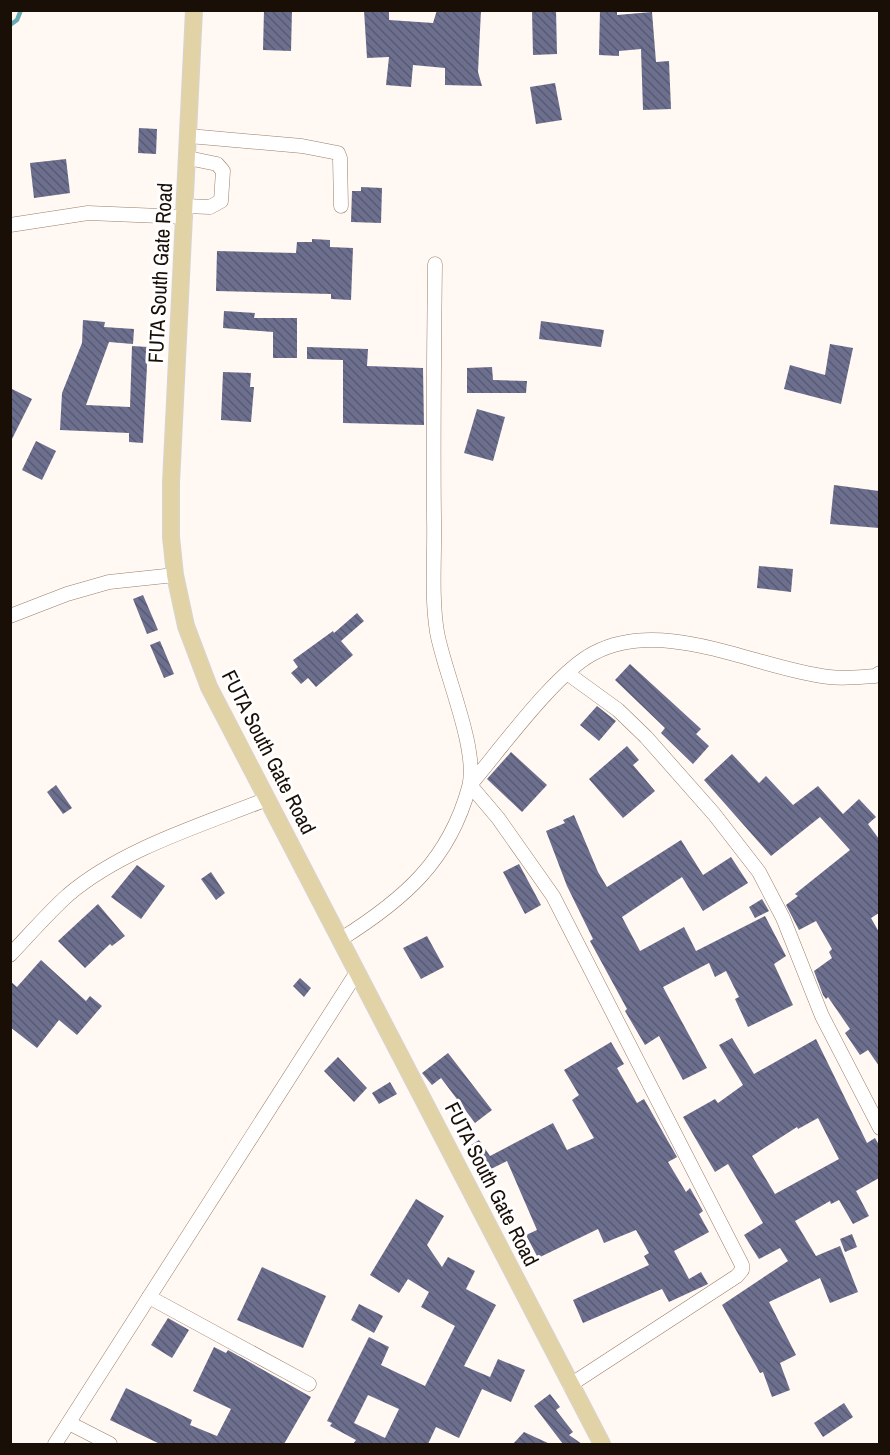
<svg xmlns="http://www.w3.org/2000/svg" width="890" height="1455" viewBox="0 0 890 1455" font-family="'Archivo Narrow',sans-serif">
<defs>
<pattern id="building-back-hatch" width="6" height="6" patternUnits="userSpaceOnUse" patternTransform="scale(1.5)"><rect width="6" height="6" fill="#6d6f8e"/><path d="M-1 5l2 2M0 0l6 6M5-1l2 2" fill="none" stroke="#595a72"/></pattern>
</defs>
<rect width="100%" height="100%" fill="#fff8f3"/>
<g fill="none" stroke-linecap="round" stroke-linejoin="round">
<path stroke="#67aab2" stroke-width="4.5" d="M10 25 17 20 21 10"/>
</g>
<g fill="url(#building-back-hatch)" fill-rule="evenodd">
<path d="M264 10H292L291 51 263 50Z"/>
<path d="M364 10H389V20L433 23 437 10H481L478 72 482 86 445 85V68L413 65 411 87 386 85 389 57 367 58Z"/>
<path d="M532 10H556L557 54 533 55Z"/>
<path d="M600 10H617V15L652 12 656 62 669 61 671 109 643 110 641 49 619 51V56L599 55Z"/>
<path d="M555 83 562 120 536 124 530 87Z"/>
<path d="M139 128 157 129 156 154 138 153Z"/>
<path d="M66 159 70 193 34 198 30 163Z"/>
<path d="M361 187 382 188 381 223 351 222 352 191H361Z"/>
<path d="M312 239 330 240V247L353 248 351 300 331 299V294L216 291 217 251 296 253 297 242H312Z"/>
<path d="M224 311 255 313 254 318H297V358H273V332L223 328Z"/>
<path d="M83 320 105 322 104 327 134 329 133 344 109 342 86 405 130 407 132 346 148 347 143 443 129 442V433L60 430 62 393 82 343Z"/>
<path d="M541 321 604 330 601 347 539 339Z"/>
<path d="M830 344 853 348 841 404 784 389 790 365 825 375Z"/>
<path d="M307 347 368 349 367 366 423 368 424 425 343 423V360L307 359Z"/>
<path d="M492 367 493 380 527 381 526 393H467V368Z"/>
<path d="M223 372 251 373 250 387H254L251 422 221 420Z"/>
<path d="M10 388 32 399 10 443Z"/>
<path d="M477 409 505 417 493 461 464 453Z"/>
<path d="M36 441 56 451 42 480 22 470Z"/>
<path d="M834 485 879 491V528L830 524Z"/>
<path d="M759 566 793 569 791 592 757 588Z"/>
<path d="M143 595 158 630 147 634 133 599Z"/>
<path d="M357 613 364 621 341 641 353 655 316 687 308 678 301 684 291 673 298 667 293 660 333 631 334 633Z"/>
<path d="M160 641 174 674 164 678 150 645Z"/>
<path d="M630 664 701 729 696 734 709 746 693 764 661 733 665 728 615 680Z"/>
<path d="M597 706 616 721 599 741 580 725Z"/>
<path d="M627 746 639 760 633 765 655 791 623 818 589 779Z"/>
<path d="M511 752 547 785 522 812 487 779Z"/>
<path d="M732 754 759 783 766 776 793 805 818 786 843 814 859 799 876 817 868 824 879 839V913L871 918 879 932V1066L868 1050 860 1055 845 1033 850 1029 828 997 826 999 823 995 814 971 832 958 829 952 832 949 816 921 799 930 786 905 798 896 795 894 850 850 820 817 771 856 704 780Z"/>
<path d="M56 785 72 808 63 814 47 792Z"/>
<path d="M574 815 598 872 607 887 681 840 703 875 731 857 748 883 703 911 682 877 622 917 640 951 684 927 696 951 765 916 786 956 774 964 793 1005 748 1027 735 999 739 997 726 971 715 977 709 963 663 987 707 1068 683 1080 659 1036 645 1045 625 1011 627 1009 590 941 593 939 567 886 546 831 565 823 563 820Z"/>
<path d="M519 864 541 905 525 914 503 872Z"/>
<path d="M137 865 165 886 141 919 111 897Z"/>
<path d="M211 872 225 893 216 900 201 879Z"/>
<path d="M762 899 769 911 755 918 749 907Z"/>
<path d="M98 904 125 936 112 946 110 944 85 968 58 941Z"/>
<path d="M427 936 444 967 421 979 403 948Z"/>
<path d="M41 960 86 1001 90 996 102 1006 77 1035 59 1020 37 1048 10 1027V981L17 987Z"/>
<path d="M300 978 311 988 304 997 293 986Z"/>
<path d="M732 1038 754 1074 816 1039 867 1143 875 1138 879 1145V1178L856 1191 869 1216 853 1224 839 1200 831 1204 830 1201 795 1221 816 1256 840 1246 858 1292 830 1303 820 1278 769 1302 796 1355 780 1363 790 1390 772 1397 763 1372 760 1373 722 1305 788 1261 780 1248 759 1259 744 1235 763 1223 728 1164 715 1172 683 1117 715 1099 718 1103 743 1085 719 1045ZM818 1118 839 1159 775 1194 752 1156 797 1127 798 1129Z"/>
<path d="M611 1042 624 1064 617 1068 637 1103 644 1099 677 1157 668 1162 686 1192 690 1188 703 1211 699 1214 709 1232 674 1251 689 1279 701 1272 708 1284 669 1302 662 1289 583 1323 573 1300 649 1265 644 1256 649 1253 636 1230 604 1243 598 1229 538 1258 526 1235 537 1230 507 1161 481 1174 468 1147 479 1140 490 1156 553 1123 567 1150 594 1138 572 1100 579 1095 564 1070Z"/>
<path d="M448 1053 492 1110 475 1123 441 1078 432 1085 422 1073Z"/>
<path d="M338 1057 367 1088 354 1102 324 1071Z"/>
<path d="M390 1082 397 1094 379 1104 372 1093Z"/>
<path d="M416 1199 444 1216 427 1245 442 1267 448 1257 475 1271 466 1289 496 1305 464 1366 490 1377 498 1359 525 1370 511 1402 482 1389 459 1438 436 1427 428 1444H353L356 1440 330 1426 332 1423 327 1421 369 1337 389 1347 381 1365 425 1386 455 1326 421 1307 429 1292 408 1279 399 1293 370 1275ZM368 1395 399 1409 385 1438 354 1423Z"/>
<path d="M852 1234 857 1247 845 1252 840 1239Z"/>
<path d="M262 1267 326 1296 303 1348 237 1320Z"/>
<path d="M359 1304 383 1316 374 1333 351 1320Z"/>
<path d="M168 1318 189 1330 172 1358 151 1345Z"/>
<path d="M214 1347 226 1353 228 1350 311 1397 284 1444H160L110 1420 126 1388 192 1420 190 1425 217 1436 231 1409 193 1391Z"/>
<path d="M550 1394 560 1407 556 1410 573 1432 569 1435 582 1444H563L534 1406Z"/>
<path d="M844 1403 853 1417 823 1437 814 1423Z"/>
<path d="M524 1432 550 1444H513Z"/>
</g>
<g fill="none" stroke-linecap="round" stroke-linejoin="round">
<g stroke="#9b7e69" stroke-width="15">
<g id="minor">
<path d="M189 136 302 146 338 153 340 158 341 206"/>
<path d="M185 206 210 207 221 201 223 171 217 164 188 158"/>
<path d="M10 225 88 213 185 217"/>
<path d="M10 616 67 594 109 582 175 575"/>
<path d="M567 673 618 710 646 737 714 814 759 872 783 918 822 1016 880 1128"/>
<path d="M470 785 498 818 553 896 742 1265V1270L737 1276 570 1385"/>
<path d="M470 785C499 751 556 672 594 653 665 616 757 669 829 677 844 679 860 677 875 676L880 673"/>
<path d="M341 939C403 900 449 861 469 787 479 750 444 672 437 632 431 595 435 555 434 518 433 433 434 348 435 264"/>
<path d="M10 955C29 935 48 913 68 895 122 849 202 825 267 799"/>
<path d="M149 1297 309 1384"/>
<path d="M69 1423 110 1444"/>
<path d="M55 1444 357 972"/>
</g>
</g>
<g stroke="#d6d4d2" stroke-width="18">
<path id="major" d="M194 10 171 483V537L175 575 186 626 209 687 602 1444"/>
</g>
<use href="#minor" stroke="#fff" stroke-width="14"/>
<use href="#major" stroke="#e2d3a6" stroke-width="16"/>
</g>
<g text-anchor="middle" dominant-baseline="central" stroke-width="6" stroke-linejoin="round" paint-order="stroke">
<g font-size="21" fill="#1a0f07" stroke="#fff">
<text transform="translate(160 273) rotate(-87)">FUTA South Gate Road</text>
<text transform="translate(269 752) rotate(63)">FUTA South Gate Road</text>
<text transform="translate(492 1184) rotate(63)">FUTA South Gate Road</text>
</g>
</g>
<rect width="890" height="1455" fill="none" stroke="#1a0f07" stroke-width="24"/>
</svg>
